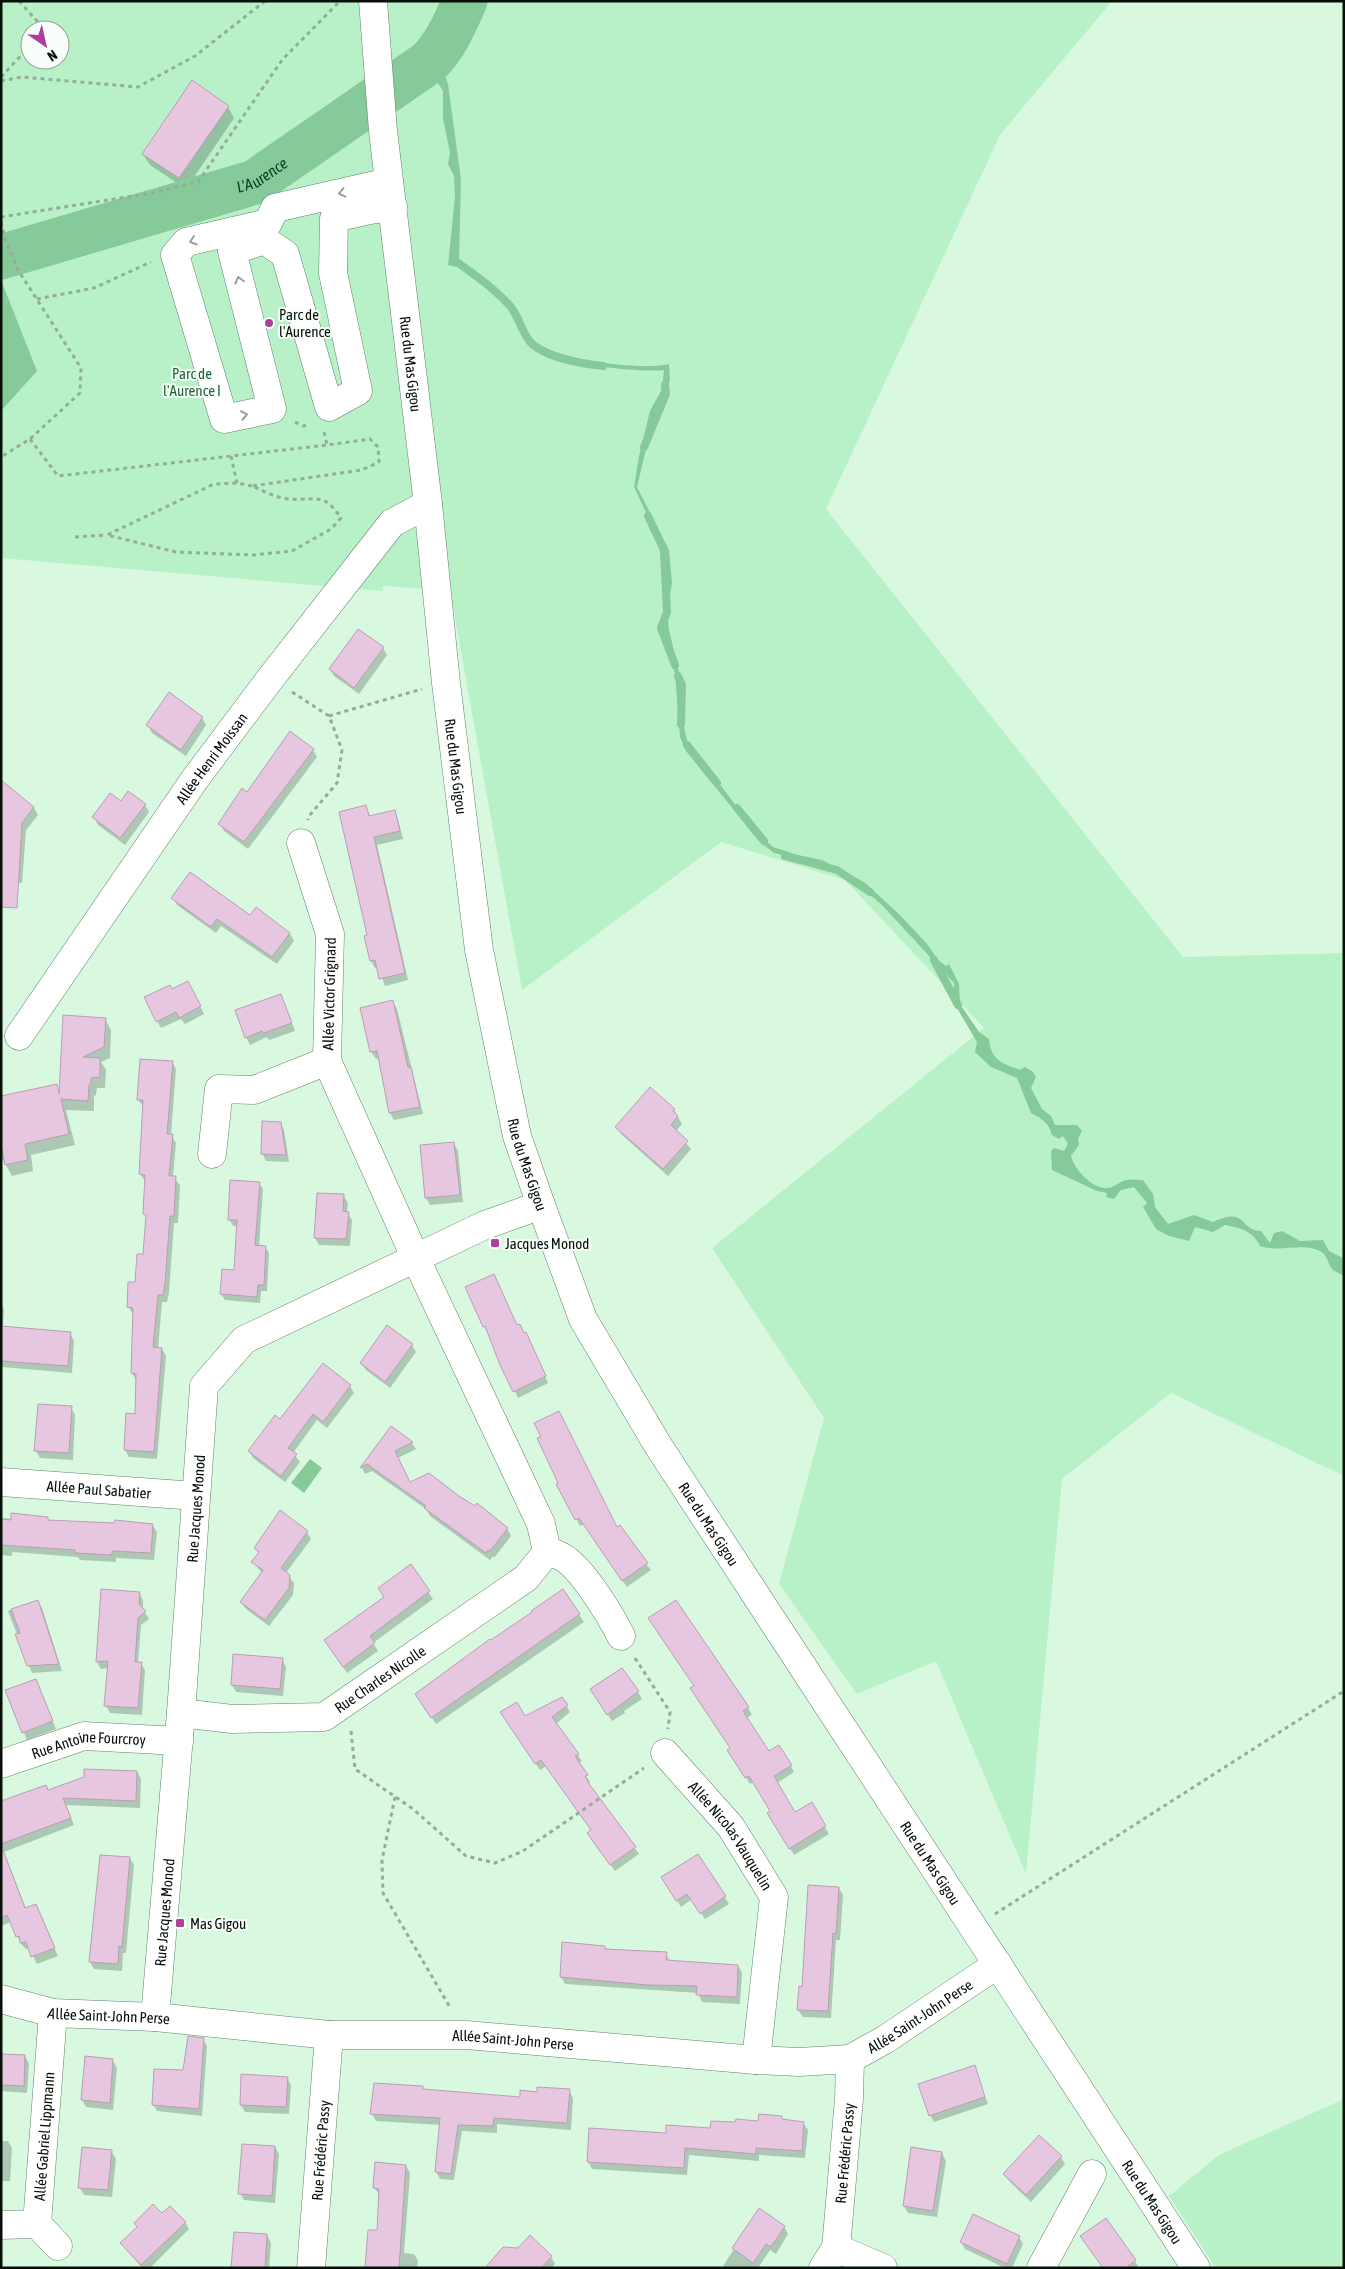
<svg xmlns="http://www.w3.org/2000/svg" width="1345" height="2269" viewBox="0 0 1345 2269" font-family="'Asap Condensed',sans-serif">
<rect width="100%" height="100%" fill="#d8f9e0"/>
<g fill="#b8f1c7" fill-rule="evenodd">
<path d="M1 1H1112L1000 135 826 509 1183 957 1344 953V1476L1171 1393 1062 1479 1026 1874 936 1661 857 1694 779 1584 824 1418 712 1248 984 1028 845 880 721 842 522 990 450 591 384 586 382 591 1 558ZM30 30H60V60H30Z"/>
<path d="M1344 2099V2268H1216L1169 2196 1219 2155Z"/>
</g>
<g fill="#87ca9a">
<path d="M464 1H478L466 26 447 54 442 67 448 84 461 180 459 262C475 278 496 286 511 302 522 312 524 327 532 338 549 360 643 371 669 364L670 380 666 394 654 416 637 487 669 550 672 583 667 612 669 630 682 685 681 715 687 740 697 761 722 787 753 829 773 847 798 855 822 860 864 882 901 916 927 944 938 960 946 966 949 964 959 984 960 1004 979 1032 989 1039C991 1060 1001 1063 1020 1070L1025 1067 1033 1072 1036 1077 1031 1088 1042 1109 1051 1116 1055 1125H1077L1082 1131 1078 1139 1079 1145 1071 1156C1074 1169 1093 1190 1108 1188 1115 1187 1120 1181 1127 1180 1132 1179 1138 1180 1143 1180L1153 1194 1155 1207 1168 1224 1194 1215 1213 1222C1248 1206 1238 1230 1261 1231L1270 1243 1274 1233 1282 1231 1300 1241 1323 1240 1329 1251 1343 1258 1344 1276C1341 1274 1336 1272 1333 1270 1327 1264 1328 1255 1320 1251 1302 1242 1280 1253 1260 1246 1253 1231 1241 1228 1225 1225L1213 1232 1195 1227 1189 1241 1169 1236 1156 1229 1143 1207 1147 1203 1134 1187 1121 1190 1114 1199 1106 1197 1107 1193 1097 1191 1052 1170 1051 1151 1054 1148 1064 1151 1068 1144 1063 1136 1059 1139 1052 1135C1049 1123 1041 1118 1031 1113L1017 1078 991 1067 975 1052 977 1042 954 1003V983L882 905 846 874 818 863 774 853 759 841 686 751 680 737 675 674 669 645 661 628 668 581 664 550 634 487 639 456 650 411 662 389 664 370C637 373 549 364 531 342 523 333 522 317 514 308 502 295 473 278 458 267L448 265 455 197 454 176 448 164 450 153 443 118V91L436 80 431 76 399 97 394 88C405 79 418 72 429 62 447 47 456 22 464 1Z"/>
<path d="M1 280 37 371 1 411Z"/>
<path d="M310 1459 322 1468 304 1493 291 1483Z"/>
</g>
<g fill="#0003">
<path d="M228 107 234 118 186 189 150 165 143 154Z"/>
<path d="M383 648 387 655 359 694 334 676 330 669Z"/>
<path d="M202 718 206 725 186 756 152 733 148 725Z"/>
<path d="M313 750 317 757 248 849 224 831 220 824 247 793Z"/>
<path d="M1 782 34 808 38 815 26 830 22 883 1 882Z"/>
<path d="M121 803 145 805 149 812 125 845 98 825 94 817Z"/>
<path d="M366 807 371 817 394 812 398 819 403 839 377 845 408 980 385 986 378 967 375 968 371 961Z"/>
<path d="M173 898 250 917 290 934 294 941 277 964 221 926 216 933 177 905Z"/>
<path d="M192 990 204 1014 185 1024 181 1019 161 1028 157 1021Z"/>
<path d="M392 1001 397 1009 423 1114 394 1120 390 1113 379 1058 376 1059 371 1052 362 1009Z"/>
<path d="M284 1003 295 1031 269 1040 267 1037 250 1045 246 1037Z"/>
<path d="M105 1019 111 1030 110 1058 101 1062 106 1070 105 1088H97L96 1095 94 1096V1111L66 1110 75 1145 31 1155 33 1171 12 1176 1 1156V1097L56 1085 61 1093Z"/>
<path d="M172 1062 176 1069 171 1135 176 1143 173 1177 180 1185 178 1223H174L169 1292 167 1302H162L158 1349H162L166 1356 157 1459 129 1457 125 1450 137 1415 136 1380 132 1373 134 1315 128 1307 144 1255 147 1218 145 1214 146 1182 140 1174 144 1107 138 1100Z"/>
<path d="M674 1110 682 1124 676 1131 691 1149 668 1176 621 1134 617 1127Z"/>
<path d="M280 1123 284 1130 289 1162 266 1161 262 1153Z"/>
<path d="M454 1144 458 1151 463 1202 430 1205 426 1198 421 1146Z"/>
<path d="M259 1183 263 1189 259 1247H265L269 1253 267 1291H261L260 1303 225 1300 221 1294 235 1271 238 1226H233L229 1219Z"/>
<path d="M343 1195 348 1203 347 1213 352 1220 350 1246 319 1245 315 1238Z"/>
<path d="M466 1288 517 1326 524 1334 529 1341 548 1383 518 1398Z"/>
<path d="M1 1304 4 1309 3 1327 70 1333 74 1341 72 1373 2 1367 1 1372Z"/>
<path d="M412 1345 416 1352 390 1388 366 1370 361 1363Z"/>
<path d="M350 1386 354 1393 327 1428 317 1420 293 1453 300 1462 285 1482 253 1458 249 1451 280 1421Z"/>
<path d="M71 1408 75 1415 73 1460 40 1458 36 1451Z"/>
<path d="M391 1428 412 1443 416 1449 398 1458 410 1484 458 1497 507 1528 511 1536 494 1558 493 1556 490 1560 430 1516 426 1509 372 1471 365 1474 362 1468Z"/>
<path d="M558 1484 617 1529 651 1570 627 1587 584 1524 580 1526Z"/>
<path d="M1 1518 152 1525 157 1532 154 1560 116 1558V1562L80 1560 78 1557 12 1552V1556L1 1555Z"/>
<path d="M307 1532 311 1539 286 1573 294 1583 293 1595 269 1626 246 1609 241 1602 262 1573 253 1562 259 1554 255 1548Z"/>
<path d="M411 1566 433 1599 373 1643 378 1651 347 1673 325 1641 385 1597Z"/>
<path d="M563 1591 584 1622 436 1724 421 1701 491 1642Z"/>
<path d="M139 1593 143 1600V1609L149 1619 141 1625 138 1663 141 1664 145 1670 142 1715 110 1713 106 1706 108 1668 101 1669 97 1662Z"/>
<path d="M38 1601 42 1608 62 1671 32 1673 8 1611Z"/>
<path d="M676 1601 748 1708 752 1715 746 1718 769 1753 791 1766 794 1772 777 1783 795 1814 811 1804 829 1834 794 1855 769 1813 772 1811 754 1782 750 1784 733 1757 731 1749 695 1686Z"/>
<path d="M282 1659 286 1667 283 1696 236 1692 232 1685Z"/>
<path d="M35 1680 56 1729 27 1740 7 1691Z"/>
<path d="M638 1692 642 1699 624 1711 625 1713 612 1721 596 1697Z"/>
<path d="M562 1698 570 1712 556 1724 582 1761 578 1763 590 1782 588 1784 639 1854 615 1871 592 1840V1831L546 1766 540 1770 505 1719 524 1718Z"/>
<path d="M137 1772 141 1779 140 1808 66 1805 74 1825 4 1852 26 1909 36 1905 58 1956 37 1964 29 1948 26 1949 21 1944 11 1922 1 1926V1808L48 1792Z"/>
<path d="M698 1855 729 1904 705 1919 692 1899 681 1907 666 1884Z"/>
<path d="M130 1858 134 1865 126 1953H123L122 1971 94 1969 90 1962Z"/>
<path d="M839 1888 843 1895 840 1940H836L831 2018 803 2017 798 2010 803 1988Z"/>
<path d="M564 1944 605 1947 606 1950 666 1954 670 1961 738 1966 742 1973 740 2004 702 2002 698 1993 565 1984 561 1977Z"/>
<path d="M203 2039 207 2046 202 2116 157 2111 153 2104 184 2072Z"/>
<path d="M1 2055 25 2056 29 2064 27 2093 1 2091Z"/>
<path d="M113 2061 117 2068 113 2110 86 2107 82 2100Z"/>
<path d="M974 2067 988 2104 934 2122 930 2115Z"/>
<path d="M287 2078 291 2085 289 2114 245 2112 241 2105Z"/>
<path d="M422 2087 424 2090 521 2099 538 2093 569 2090 573 2098 571 2130 497 2124V2133L462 2131 454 2180 440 2179 436 2172 441 2125 376 2121 372 2114Z"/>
<path d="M781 2117 783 2120 803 2123 808 2130 805 2158 759 2155V2161L689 2155 687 2175 592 2169 588 2161 667 2134 711 2129Z"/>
<path d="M1039 2137 1061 2157 1065 2164 1031 2202 1009 2181 1004 2174Z"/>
<path d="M1 2141H8L12 2148 10 2181H1Z"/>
<path d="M275 2147 279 2154 275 2203 244 2200 240 2193Z"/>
<path d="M112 2152 116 2159 112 2197 84 2195 80 2188Z"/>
<path d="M942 2153 946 2161 937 2217 908 2213 904 2206Z"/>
<path d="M406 2166 410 2173 404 2253 414 2254 418 2261 417 2268H367L378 2232 380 2195 374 2188Z"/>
<path d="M759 2209 784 2226 788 2234 776 2254 770 2250 758 2268H722Z"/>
<path d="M162 2215 185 2222 189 2229 150 2268H142L121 2243Z"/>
<path d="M1106 2220 1135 2261 1139 2268H1103Z"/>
<path d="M267 2235 271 2243 269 2268H233Z"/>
<path d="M530 2237 551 2257 555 2264 551 2268H493L519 2249Z"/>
<path d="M1019 2237 1023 2244 1012 2268H1005L965 2249 961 2242Z"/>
</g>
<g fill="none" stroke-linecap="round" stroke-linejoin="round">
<g stroke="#87ca9a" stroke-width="8">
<path d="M457 262C475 275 495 289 510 306 519 317 522 333 531 343 546 358 583 364 603 366"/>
<path d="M644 447 666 394 665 385"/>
<path d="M648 516 664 550 667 612 661 628 675 665"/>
<path d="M678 676 682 685 681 724"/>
<path d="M687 745 717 783"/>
<path d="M737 808 764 841"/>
<path d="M785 856 837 870 870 892"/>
<path d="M934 960 958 1005"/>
</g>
<path stroke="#87ca9a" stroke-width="45" id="s1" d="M1 257 255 182 429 62C446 45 455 23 465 1"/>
</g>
<g fill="#e6c7df" stroke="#bb9db4">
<path d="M192 80 229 106 179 178 142 154Z"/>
<path d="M358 629 384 647 354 688 329 669Z"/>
<path d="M169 692 203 717 181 750 146 725Z"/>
<path d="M290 731 314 749 244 842 218 824 242 788 247 792Z"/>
<path d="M1 780 34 807 22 823 17 908 1 907Z"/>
<path d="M128 791 146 804 120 838 92 817 110 793 121 801Z"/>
<path d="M366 805 369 816 395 810 400 831 374 837 405 973 379 979 375 960 370 961 364 936 367 935 339 812Z"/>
<path d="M190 872 250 915 256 907 290 933 272 957 217 919 211 927 171 898Z"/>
<path d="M188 981 201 1006 179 1018 176 1012 156 1022 144 997 170 985 172 989Z"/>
<path d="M281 994 292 1023 264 1033 262 1031 245 1038 235 1010Z"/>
<path d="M393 1000 408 1067H411L420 1107 389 1113 377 1051 370 1052 360 1008Z"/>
<path d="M63 1015 106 1018 104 1047 83 1057 100 1058V1077L91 1078V1084L89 1085 88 1101 61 1099 69 1134 25 1144 28 1160 5 1165 1 1144V1096L57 1084 59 1094Z"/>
<path d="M140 1059 173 1061 167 1134H173L169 1176H176L174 1216H170L165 1284 163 1295H158L153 1347 162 1348 154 1452 124 1450 126 1413 135 1414 136 1374 131 1373 133 1308 127 1307 128 1282H135L137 1254H143L146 1215 143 1214 145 1175 139 1174 143 1100H137Z"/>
<path d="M650 1087 675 1109 673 1111 678 1116 671 1125 688 1141 663 1169 615 1127Z"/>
<path d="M262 1121 281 1122 286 1155 261 1154Z"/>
<path d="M454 1142 460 1195 425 1198 420 1145Z"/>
<path d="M230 1180 260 1182 255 1245 266 1246 264 1285H258L257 1297 220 1294 222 1269 234 1270 237 1220H228Z"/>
<path d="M317 1193 344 1194 343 1211 349 1212 346 1239 314 1238Z"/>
<path d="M494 1274 517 1325 520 1324 524 1333 526 1332 546 1376 513 1392 500 1365 485 1326 483 1327 465 1287Z"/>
<path d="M387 1325 413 1344 385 1382 360 1363Z"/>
<path d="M1 1326 71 1332 68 1366 1 1361Z"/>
<path d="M323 1363 351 1385 323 1422 313 1414 288 1448 297 1454 281 1476 248 1451 275 1415 280 1419Z"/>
<path d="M38 1404 72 1406 69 1453 34 1451Z"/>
<path d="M559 1411 617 1527 620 1525 648 1563 622 1581 579 1518 575 1520 556 1484 558 1483 537 1438 541 1437 534 1423Z"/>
<path d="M391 1426 413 1442 395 1451 410 1482 429 1473 459 1496 475 1506 477 1503 508 1528 490 1551 488 1550 486 1553 424 1508 426 1506 367 1464 360 1468Z"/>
<path d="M280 1510 308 1531 281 1568 290 1575 289 1588 265 1620 240 1602 263 1570 251 1562 259 1552 254 1548Z"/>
<path d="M11 1513 48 1517V1520L114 1523 115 1520 153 1524 151 1553 112 1551V1555L75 1553V1550L1 1545V1519L11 1520Z"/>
<path d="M411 1564 430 1591 370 1636 375 1643 343 1667 324 1640 384 1597 378 1588Z"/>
<path d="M101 1589 140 1592 139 1604 146 1611 138 1618 135 1662H142L138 1708 104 1706 108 1661 96 1662Z"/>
<path d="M563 1589 580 1614 431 1718 415 1694 490 1639 491 1640 532 1612 531 1611Z"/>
<path d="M38 1600 59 1664 27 1666 15 1634 20 1633 11 1609Z"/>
<path d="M676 1600 749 1707 743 1711 769 1751 779 1745 792 1765 774 1776 795 1812 812 1802 826 1826 789 1849 767 1813 770 1811 749 1776 745 1778 727 1750 730 1748 690 1688 694 1686 648 1618Z"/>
<path d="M233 1654 283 1658 280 1689 231 1685Z"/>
<path d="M622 1668 639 1691 607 1715 590 1689Z"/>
<path d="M36 1679 53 1721 22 1733 5 1690Z"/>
<path d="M562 1697 568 1705 552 1717 579 1754 575 1756 588 1775 585 1776 590 1785 636 1847 610 1865 587 1833 591 1830 541 1760 535 1764 500 1712 517 1702 525 1716Z"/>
<path d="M84 1769 137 1771 136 1801 63 1798 71 1818 1 1844V1801L46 1785 48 1790 84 1777Z"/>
<path d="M3 1850 25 1908 36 1904 55 1948 31 1957 26 1942 20 1943 19 1936 16 1937 7 1915 1 1918V1851Z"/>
<path d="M698 1854 726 1896 700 1914 687 1894 676 1901 661 1877Z"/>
<path d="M100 1855 130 1857 122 1947 119 1946 118 1964 89 1962Z"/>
<path d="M808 1885 839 1887 836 1934 833 1933 828 2011 797 2010 799 1986 802 1987Z"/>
<path d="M562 1942 605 1946V1949L667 1952 666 1960 738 1965 737 1997 696 1995 697 1986 648 1985 560 1977Z"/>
<path d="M188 2036 204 2038 199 2109 152 2105 154 2069 183 2070Z"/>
<path d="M1 2054 25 2055 24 2086 1 2085Z"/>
<path d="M85 2056 113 2059 110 2103 81 2100Z"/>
<path d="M975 2065 985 2097 929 2116 918 2084Z"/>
<path d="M241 2074 288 2077 286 2107 240 2105Z"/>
<path d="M374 2083 423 2086V2089L520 2097V2090L537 2092V2087L570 2089 567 2123 494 2118 493 2126 458 2125 451 2174 435 2172 440 2118 370 2114Z"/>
<path d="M759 2114 782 2116V2119L804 2122 802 2151 756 2148V2154L685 2148 684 2168 587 2162 589 2128 666 2133V2125L710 2128 711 2121 735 2122 736 2119 758 2121Z"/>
<path d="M1039 2135 1062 2156 1026 2195 1003 2174Z"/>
<path d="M242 2144 275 2146 272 2196 238 2194Z"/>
<path d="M82 2147 112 2150 108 2190 78 2188Z"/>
<path d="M911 2147 942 2152 933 2211 903 2206Z"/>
<path d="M375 2162 406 2165 399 2268H365L368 2230H377L379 2189 373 2188Z"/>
<path d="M153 2204 162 2213 170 2206 186 2222 141 2265 120 2243 137 2227 134 2223Z"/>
<path d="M759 2208 785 2226 771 2247 766 2244 753 2263 732 2248Z"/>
<path d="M973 2214 1020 2236 1007 2264 960 2242Z"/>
<path d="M1106 2218 1136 2260 1126 2268H1103L1080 2236Z"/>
<path d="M234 2232 267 2234 265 2268H231Z"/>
<path d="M530 2235 552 2256 541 2268H485L503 2247 518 2248Z"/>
</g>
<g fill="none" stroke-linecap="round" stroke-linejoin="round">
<g stroke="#63806b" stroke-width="29">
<g id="minor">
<path id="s2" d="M373 1 383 131 428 504 446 683 479 950 517 1136 541 1205 583 1319 659 1447 1196 2268"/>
<path d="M389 182 275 208 268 223 186 242 175 255 224 419 272 409 232 251 264 240 285 254 329 407 358 391 333 273 334 218 369 210 393 207"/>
<path id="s3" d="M19 1036 195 779 270 679 392 523 428 504"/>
<path d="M212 1154 219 1089 254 1090 327 1061"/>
<path id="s4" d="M1 1482 196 1496"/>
<path d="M547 1552C550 1553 555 1553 558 1555 579 1562 611 1616 621 1636"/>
<path id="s5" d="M181 1713 232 1719 324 1717 526 1578 547 1552 541 1524 416 1259 327 1061 330 934 301 843"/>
<path id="s6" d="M665 1753 731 1827 774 1897 756 2060"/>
<path id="s7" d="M1 1764 84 1736 179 1741"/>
<path id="s8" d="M1 1999 53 2013 155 2017 329 2035H466L756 2060 799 2062 850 2059 886 2039 998 1964"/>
<path id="s9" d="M155 2017 181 1713 204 1386 244 1340 485 1225 541 1205"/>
<path d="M37 2224 58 2246"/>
<path id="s10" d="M1 2225 37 2224 53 2013"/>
<path d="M836 2248 883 2268"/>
<path id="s11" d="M311 2268 329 2035"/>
<path id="s12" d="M823 2268 836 2248 849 2099 850 2059"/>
<path d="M1041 2268 1092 2174"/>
</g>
</g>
<g stroke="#94ad9a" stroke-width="3" stroke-dasharray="4 4" stroke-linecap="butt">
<path d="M19 1 45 30"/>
<path d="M1 77 30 46"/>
<path d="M1 81 22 77 138 87 195 56 265 1"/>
<path d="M1 217 152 193 198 182 282 60 340 1"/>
<path d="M1 222 5 238 18 270 81 368 80 393 30 439 1 457"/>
<path d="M37 299 94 288 151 262"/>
<path d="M295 422 303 426 310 425"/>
<path d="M30 439 58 476 327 445"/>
<path d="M231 456 237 483"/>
<path d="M252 486 237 483 214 484 107 535 176 552 253 555 292 551 331 529 341 518C323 491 316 501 289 499 276 498 264 491 252 486L362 470 379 462 378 447 370 439 327 445 324 432"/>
<path d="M75 537 107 535"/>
<path d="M292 692 329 716 342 750 337 783 309 816 308 820"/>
<path d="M329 716 422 689"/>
<path d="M635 1658 670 1712 668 1729"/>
<path d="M351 1731 355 1769 413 1809 466 1856 495 1863 523 1851 644 1768"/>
<path d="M395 1797 382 1860 383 1893 451 2009"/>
<path d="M995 1914 1344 1691"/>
</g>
<use href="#minor" stroke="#fff" stroke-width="28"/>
</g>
<defs><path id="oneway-chevron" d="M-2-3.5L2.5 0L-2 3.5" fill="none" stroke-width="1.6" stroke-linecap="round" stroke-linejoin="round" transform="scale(1.25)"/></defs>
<g stroke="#9b9f9d">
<use href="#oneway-chevron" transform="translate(342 193) rotate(167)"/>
<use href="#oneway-chevron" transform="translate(193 241) rotate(162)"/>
<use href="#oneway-chevron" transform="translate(239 280) rotate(-105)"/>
<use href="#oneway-chevron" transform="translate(244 415) rotate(-11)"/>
</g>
<g fill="#ae3f9d" stroke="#f8fef9" stroke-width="2">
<circle cx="269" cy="323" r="5"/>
<rect x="490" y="1238" width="10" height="10" rx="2.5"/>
<rect x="175" y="1918" width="10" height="10" rx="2.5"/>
</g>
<g text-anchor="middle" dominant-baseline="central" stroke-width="4" stroke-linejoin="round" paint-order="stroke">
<g font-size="15" fill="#061009" stroke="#f8fef9" text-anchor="start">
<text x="279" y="314">Parc de<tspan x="279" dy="17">l'Aurence</tspan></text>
<text x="505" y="1243">Jacques Monod</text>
<text x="190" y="1923">Mas Gigou</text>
</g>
<g font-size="15" fill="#061009" stroke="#f8fef9">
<text stroke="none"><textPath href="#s2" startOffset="365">Rue du Mas Gigou</textPath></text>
<text stroke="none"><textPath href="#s3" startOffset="338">Allée Henri Moissan</textPath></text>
<text stroke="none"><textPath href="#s2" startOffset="770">Rue du Mas Gigou</textPath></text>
<text stroke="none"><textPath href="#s5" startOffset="1028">Allée Victor Grignard</textPath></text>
<text stroke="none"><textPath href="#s2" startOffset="1175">Rue du Mas Gigou</textPath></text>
<text stroke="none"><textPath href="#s4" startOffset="98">Allée Paul Sabatier</textPath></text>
<text stroke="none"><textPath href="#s9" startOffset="510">Rue Jacques Monod</textPath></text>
<text stroke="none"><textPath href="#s2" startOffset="1580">Rue du Mas Gigou</textPath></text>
<text stroke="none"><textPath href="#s5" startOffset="211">Rue Charles Nicolle</textPath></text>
<text stroke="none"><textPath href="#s7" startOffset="91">Rue Antoine Fourcroy</textPath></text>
<text stroke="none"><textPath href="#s6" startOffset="106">Allée Nicolas Vauquelin</textPath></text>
<text stroke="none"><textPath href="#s2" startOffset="1985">Rue du Mas Gigou</textPath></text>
<text stroke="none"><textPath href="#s9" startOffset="105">Rue Jacques Monod</textPath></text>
<text stroke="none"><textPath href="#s8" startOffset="110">Allée Saint-John Perse</textPath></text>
<text stroke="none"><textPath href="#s8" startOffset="935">Allée Saint-John Perse</textPath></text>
<text stroke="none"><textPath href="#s8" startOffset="515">Allée Saint-John Perse</textPath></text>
<text stroke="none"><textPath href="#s10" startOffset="124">Allée Gabriel Lippmann</textPath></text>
<text stroke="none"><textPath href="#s11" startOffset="118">Rue Frédéric Passy</textPath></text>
<text stroke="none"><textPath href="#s12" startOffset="119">Rue Frédéric Passy</textPath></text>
<text stroke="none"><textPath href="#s2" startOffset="2390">Rue du Mas Gigou</textPath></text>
</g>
<g font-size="15" fill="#1d6639" stroke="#f8fef9">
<text x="192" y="373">Parc de<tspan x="192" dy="17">l'Aurence I</tspan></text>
</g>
<g font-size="16" font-style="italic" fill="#093d1f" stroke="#f8fef9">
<text stroke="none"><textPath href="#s1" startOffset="274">L'Aurence</textPath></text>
</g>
</g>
<rect width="1345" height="2269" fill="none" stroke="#061009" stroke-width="5"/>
<g transform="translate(45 45) rotate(146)"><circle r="24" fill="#f8fef9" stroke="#979f99"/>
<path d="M0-4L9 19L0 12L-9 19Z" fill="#ae3f9d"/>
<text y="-8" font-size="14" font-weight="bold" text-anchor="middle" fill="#061009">N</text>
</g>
</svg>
